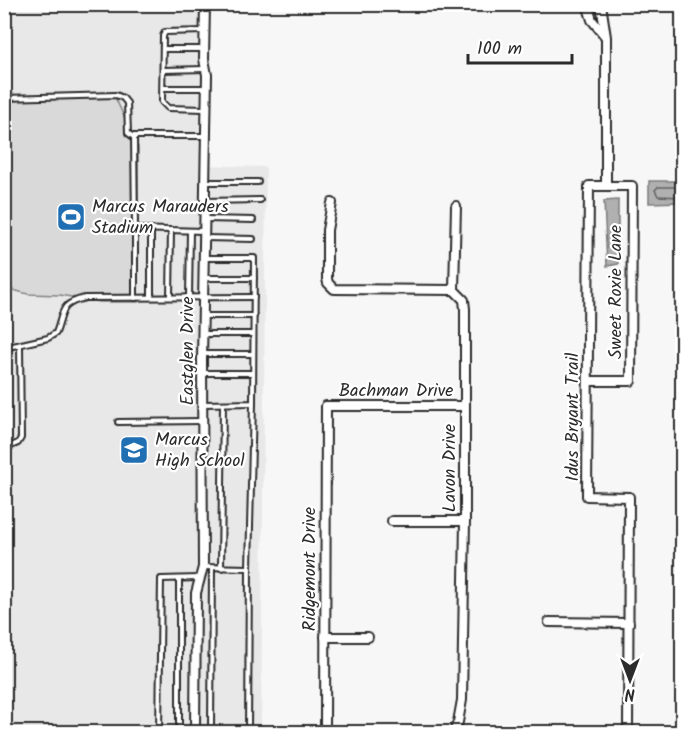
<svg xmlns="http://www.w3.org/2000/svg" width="687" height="737" viewBox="0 0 687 737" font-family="Kalam,sans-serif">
<rect width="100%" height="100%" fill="#f7f7f7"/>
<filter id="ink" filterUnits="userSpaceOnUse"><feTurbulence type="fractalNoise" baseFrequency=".0167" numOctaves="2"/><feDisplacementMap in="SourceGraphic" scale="12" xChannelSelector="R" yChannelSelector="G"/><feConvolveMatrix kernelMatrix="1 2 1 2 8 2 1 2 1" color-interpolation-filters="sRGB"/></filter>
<g filter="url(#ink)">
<path fill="#e8e8e8" d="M4 5H202L201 165 266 167 261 732H5Z"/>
<path fill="#d9d9d9" stroke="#828282" stroke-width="1.5" d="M115 97 138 147V302H100L60 295 28 294 5 288 4 99Z"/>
<g fill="#b0b0b0" stroke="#7b7b7b" stroke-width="1.5">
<path d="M649 181H682V202L649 203Z"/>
<path d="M618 200V264L607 266 604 201Z"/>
</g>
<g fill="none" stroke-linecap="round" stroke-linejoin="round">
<path stroke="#606060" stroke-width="1.5" d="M682 187H658L655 190 658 196 682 197"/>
<g stroke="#2b2b2b" stroke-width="8">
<g id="lane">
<path d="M204 31 165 32 163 36 162 102 168 108 205 109"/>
<path d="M163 49H204"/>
<path d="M163 70 205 69"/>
<path d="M163 88H206"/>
<path d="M4 98 116 95 123 98 127 103 128 133 132 136H205"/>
<path d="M134 136 135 229 203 231"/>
<path d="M206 182H258"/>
<path d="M205 201 260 200"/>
<path d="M205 219 253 220"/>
<path d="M205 238 253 239"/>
<path d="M204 278H254"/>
<path d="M151 297V229"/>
<path d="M170 297 171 230"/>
<path d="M189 297 190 231"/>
<path d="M135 298V229"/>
<path d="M203 316H254"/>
<path d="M203 334H253"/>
<path d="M4 348 48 338 56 333C64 312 59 304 85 298L254 297"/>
<path d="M203 354H253"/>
<path d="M203 373H253"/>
<path d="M203 404 253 403 254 258H204"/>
<path d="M118 422 202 421"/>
<path d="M4 449 18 443 21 438 20 345"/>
<path d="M203 567 249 568 248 732"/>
<path d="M221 568 223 404"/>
<path d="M249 568 253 403"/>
<path d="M130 732V730"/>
<path d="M159 732 161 579 199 578"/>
<path d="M179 732V579"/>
<path d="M211 732 212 568"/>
</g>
</g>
<g stroke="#2b2b2b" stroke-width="12">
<g id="street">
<path d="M587 4 592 20 605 36"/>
<path d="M601 4 606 37V186"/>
<path d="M332 203 327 230V279L328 283 334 289 454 290"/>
<path d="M589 381H631L632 186H589L587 496 629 497 628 732"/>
<path d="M392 521H465"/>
<path d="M549 622 629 623"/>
<path d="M325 637H368"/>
<path d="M195 732 196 593 203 567 202 360 207 75 204 59 205 4"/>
<path d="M325 732 326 406H465"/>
<path d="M454 732 458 722 462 700 465 521V309L464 300 454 290 456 206"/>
</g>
</g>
<use href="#lane" stroke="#fff" stroke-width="4"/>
<use href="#street" stroke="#fff" stroke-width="8"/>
</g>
</g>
<defs>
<g id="stadium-square" transform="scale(1.5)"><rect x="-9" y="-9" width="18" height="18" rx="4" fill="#1f6fb2" stroke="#fff"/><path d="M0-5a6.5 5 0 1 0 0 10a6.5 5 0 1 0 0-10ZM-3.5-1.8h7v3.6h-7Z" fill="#fff"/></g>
<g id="school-square" transform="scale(1.5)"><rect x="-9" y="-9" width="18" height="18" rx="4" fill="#1f6fb2" stroke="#fff"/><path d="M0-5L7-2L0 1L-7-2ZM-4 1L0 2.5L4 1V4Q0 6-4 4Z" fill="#fff"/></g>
</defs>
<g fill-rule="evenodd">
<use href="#stadium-square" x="71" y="217"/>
<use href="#school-square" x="134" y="450"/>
</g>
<g text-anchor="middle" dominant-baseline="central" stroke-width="4.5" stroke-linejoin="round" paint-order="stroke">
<g font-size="18" fill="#2b2b2b" stroke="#fff" text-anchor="start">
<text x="92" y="207">Marcus Marauders<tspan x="92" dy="21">Stadium</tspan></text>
<text x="155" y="440">Marcus<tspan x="155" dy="21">High School</tspan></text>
</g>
<g font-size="18" fill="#2b2b2b" stroke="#fff">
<text transform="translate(616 292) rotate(-90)">Sweet Roxie Lane</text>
<text transform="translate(188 351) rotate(-90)">Eastglen Drive</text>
<text x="396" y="391">Bachman Drive</text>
<text transform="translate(573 417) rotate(-90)">Idus Bryant Trail</text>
<text transform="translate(450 468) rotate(-90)">Lavon Drive</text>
<text transform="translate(310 569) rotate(-90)">Ridgemont Drive</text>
</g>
</g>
<rect width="687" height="737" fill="none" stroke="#fff" stroke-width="24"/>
<rect x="12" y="12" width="663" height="713" fill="none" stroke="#2b2b2b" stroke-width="2" filter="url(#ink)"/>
<g transform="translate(630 680) rotate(180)" stroke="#ffffff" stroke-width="4.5" paint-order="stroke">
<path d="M0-4.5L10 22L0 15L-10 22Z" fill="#2b2b2b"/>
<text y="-9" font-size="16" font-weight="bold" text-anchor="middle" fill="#2b2b2b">N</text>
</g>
<path d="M468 54v9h104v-9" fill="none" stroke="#2b2b2b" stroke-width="3"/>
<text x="477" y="54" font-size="18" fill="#2b2b2b" stroke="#ffffff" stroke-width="4.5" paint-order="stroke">100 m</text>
</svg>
